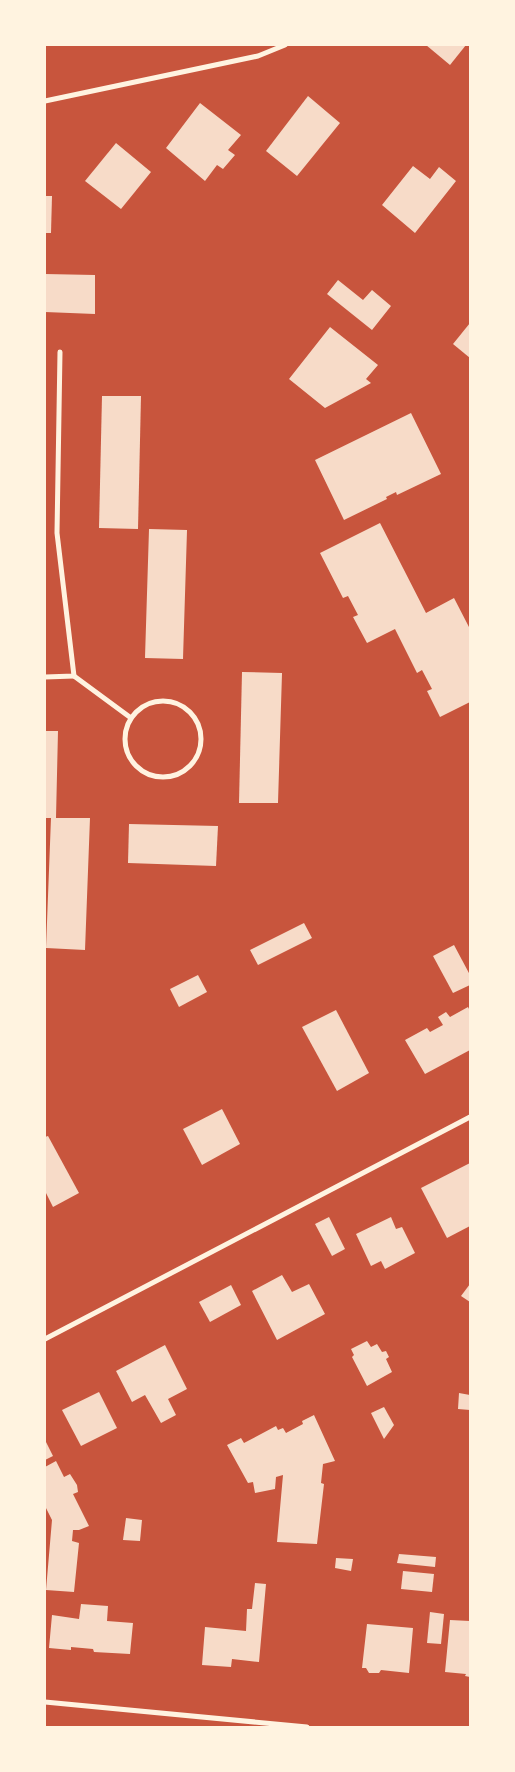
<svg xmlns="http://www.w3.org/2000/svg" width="515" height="1772" viewBox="0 0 515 1772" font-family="Quicksand,sans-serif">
<rect width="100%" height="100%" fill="#c8553d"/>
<g fill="#f7dbc8">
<path d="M426 45H466L450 65Z"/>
<path d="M308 96 340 123 297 176 266 151Z"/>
<path d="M200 103 241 135 228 150 235 155 223 169 217 165 205 181 166 148Z"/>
<path d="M116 143 151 172 121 209 85 181Z"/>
<path d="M413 166 430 179 439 167 456 181 415 233 382 205Z"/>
<path d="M45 196H52L51 233H45Z"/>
<path d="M45 274 95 275V314L45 312Z"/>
<path d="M338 280 363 300 372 290 391 306 372 330 327 294Z"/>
<path d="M470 323V358L453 344Z"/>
<path d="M330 327 378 365 366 379 371 383 325 408 289 379Z"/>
<path d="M102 396H141L138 529 99 528Z"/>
<path d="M411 413 441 474 397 495 396 492 386 497 387 499 344 520 315 460Z"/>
<path d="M380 523 426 613 454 598 470 629V702L440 717 427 691 432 689 422 670 417 673 395 629 367 643 353 617 358 615 348 596 343 598 320 553Z"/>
<path d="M149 529 187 530 183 659 145 658Z"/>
<path d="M242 672 282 673 278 803H239Z"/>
<path d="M45 731H58L56 818H90L85 950 46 948 51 818H45Z"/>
<path d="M129 824 218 826 216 866 128 863Z"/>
<path d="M304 923 312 938 258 965 250 950Z"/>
<path d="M454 945 470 975V985L453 993 433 956Z"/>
<path d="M198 975 207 992 179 1007 170 989Z"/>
<path d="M468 1007 470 1011V1050L425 1074 405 1040 427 1028 430 1032 443 1025 438 1017 446 1012 450 1017Z"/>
<path d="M336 1010 369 1073 337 1091 302 1027Z"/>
<path d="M222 1109 240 1144 202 1165 183 1129Z"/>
<path d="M48 1136 79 1193 53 1207 45 1191V1137Z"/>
<path d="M470 1163V1226L447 1238 421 1188Z"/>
<path d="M329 1217 345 1249 332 1256 315 1224Z"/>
<path d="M391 1217 396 1229 402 1227 415 1253 385 1269 381 1261 371 1266 356 1234Z"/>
<path d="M282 1275 292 1292 309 1284 325 1314 277 1340 252 1291Z"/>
<path d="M470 1284V1302L461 1296Z"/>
<path d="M231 1285 241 1305 210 1322 199 1302Z"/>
<path d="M367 1341 371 1347 377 1344 382 1352 386 1351 389 1357 386 1359 392 1372 367 1386 352 1357 354 1355 351 1349Z"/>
<path d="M165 1345 187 1389 168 1399 176 1415 161 1423 145 1395 132 1402 116 1371Z"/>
<path d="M99 1392 117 1428 81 1446 62 1410Z"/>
<path d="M459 1393 470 1395V1410L458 1409Z"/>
<path d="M384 1407 394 1425 384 1439 371 1413Z"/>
<path d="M314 1415 335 1461 323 1464 321 1483 324 1484 317 1544 277 1542 283 1475 276 1477 275 1489 255 1493 253 1482 248 1483 227 1445 241 1438 244 1443 276 1426 278 1430 283 1428 286 1433 303 1424 302 1421Z"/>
<path d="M45 1440 53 1456 45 1460Z"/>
<path d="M56 1461 64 1477 70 1474 77 1485 78 1492 73 1494 89 1526 79 1530H73L72 1541 79 1543 74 1592 46 1590 52 1520 45 1506V1467Z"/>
<path d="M126 1518 142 1520 140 1541 123 1540Z"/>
<path d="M399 1554 436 1557 435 1567 397 1563Z"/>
<path d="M336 1558 353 1559 351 1571 335 1568Z"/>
<path d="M403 1571 434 1574 432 1592 401 1589Z"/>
<path d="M255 1583 266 1584 259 1662 232 1659 231 1667 202 1665 205 1627 246 1631 247 1609H252Z"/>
<path d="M81 1604 108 1606 107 1621 133 1623 130 1654 94 1652 93 1649 71 1647V1650L49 1648 52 1615 79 1619Z"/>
<path d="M430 1612 444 1614 441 1644 427 1643Z"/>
<path d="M450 1620 470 1621V1677L465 1676 466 1674 445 1672Z"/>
<path d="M367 1624 413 1628 409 1673 381 1670 379 1673H369L366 1668H362Z"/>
</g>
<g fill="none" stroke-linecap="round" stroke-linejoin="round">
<g stroke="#fff3e0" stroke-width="5">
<path d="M45 101 258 56 285 45"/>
<path d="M74 676 131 718"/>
<path d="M45 677 74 676 57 533 60 352"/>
<circle cx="163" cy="739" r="38"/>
<path d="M45 1339 470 1117"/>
<path d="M45 1702 307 1727"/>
</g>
</g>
<rect width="515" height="1772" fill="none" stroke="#fff3e0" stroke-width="92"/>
</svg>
